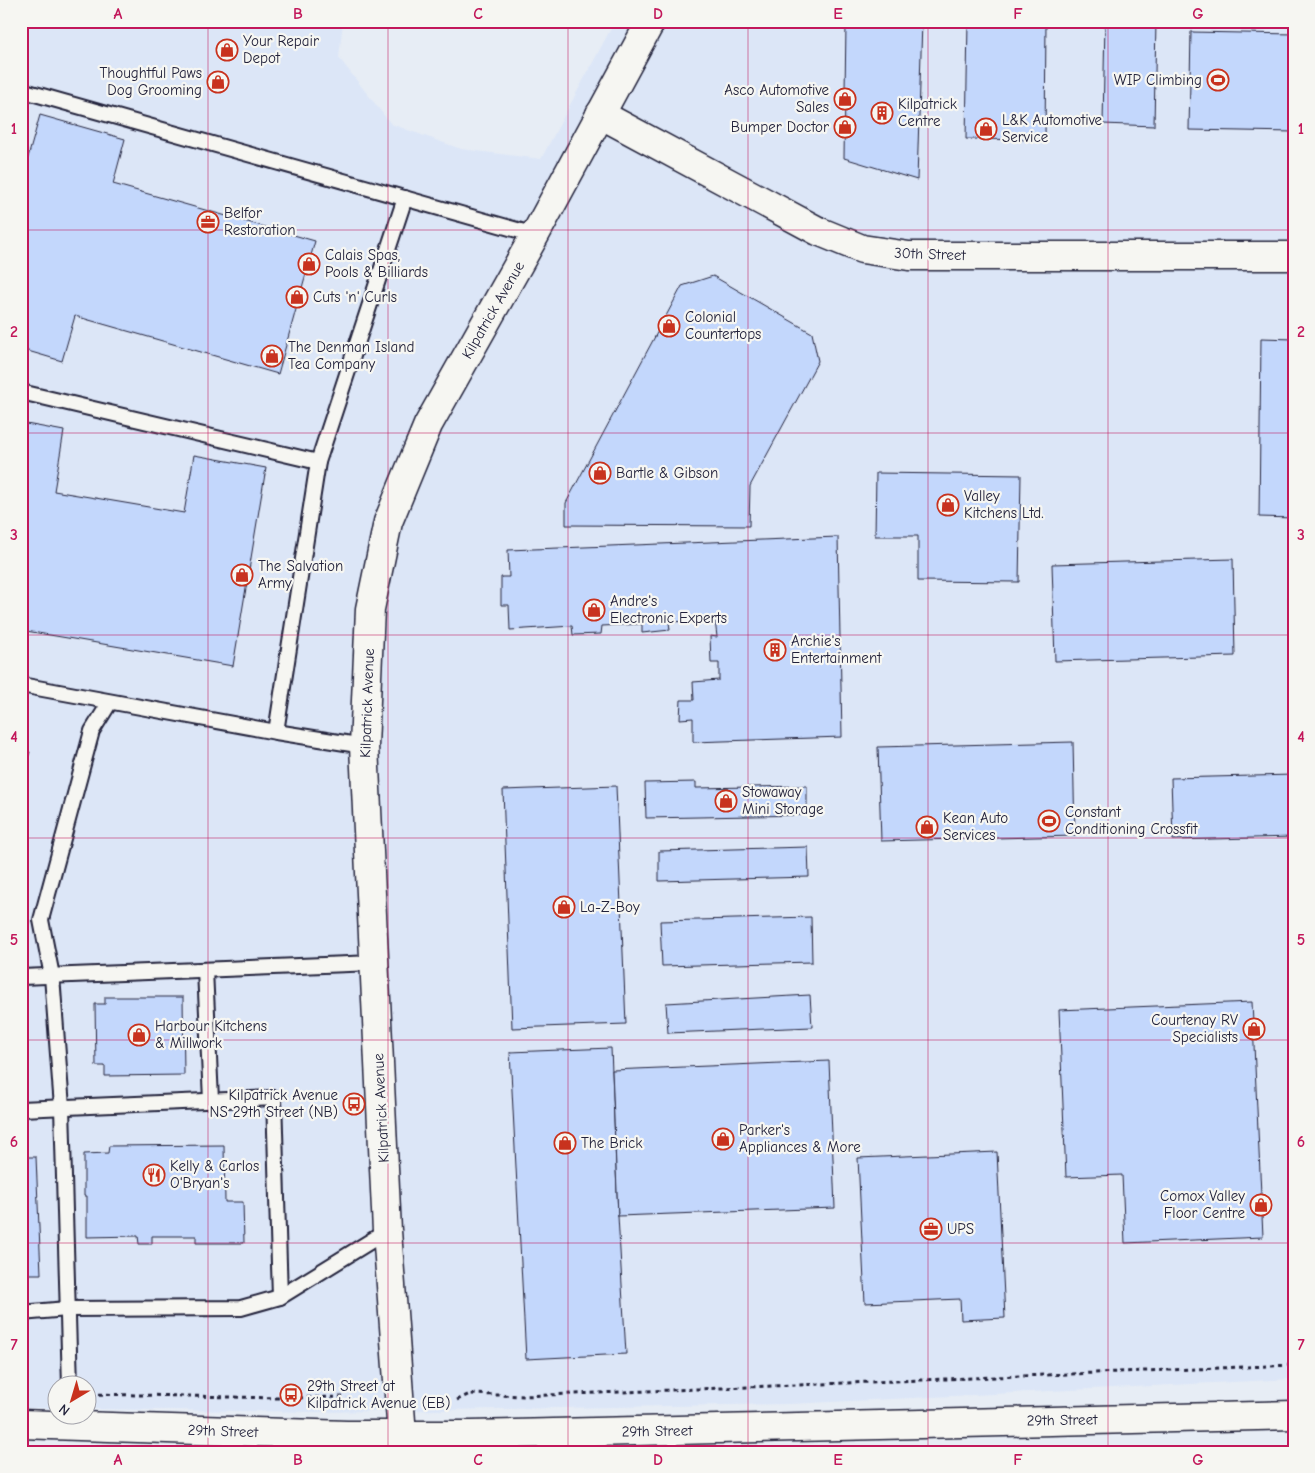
<svg xmlns="http://www.w3.org/2000/svg" width="1315" height="1473" viewBox="0 0 1315 1473" font-family="'Comic Neue',sans-serif">
<rect width="100%" height="100%" fill="#e7edf5"/>
<filter id="ink" filterUnits="userSpaceOnUse"><feTurbulence type="fractalNoise" baseFrequency=".02" numOctaves="2"/><feDisplacementMap in="SourceGraphic" scale="10" xChannelSelector="R" yChannelSelector="G"/><feConvolveMatrix kernelMatrix="1 2 1 2 8 2 1 2 1" color-interpolation-filters="sRGB"/></filter>
<g filter="url(#ink)">
<path fill="#dce6f7" d="M21 21H343L339 58 391 124 461 149 541 159 615 21H1294V1379L790 1404 318 1412 88 1409V1386H58L57 1408H21Z"/>
<g fill="#c3d7fc" stroke="#22223b">
<path d="M21 21H29L22 43H21Z"/>
<path d="M747 21H922L917 180 844 158 846 25 747 24Z"/>
<path d="M968 21H1046L1045 140 966 139Z"/>
<path d="M1105 21H1156L1154 126 1103 124Z"/>
<path d="M1191 32 1294 34V132L1189 130Z"/>
<path d="M40 115 125 139 113 184 315 241 278 374 75 316 62 361 21 349V182Z"/>
<path d="M713 276 812 333 818 361 750 486 749 526 566 525V503L682 286Z"/>
<path d="M1261 338 1294 339V518L1259 517Z"/>
<path d="M21 423 64 431 54 491 184 513 194 455 266 468 233 666 26 631 21 657Z"/>
<path d="M876 473 1021 475 1019 582 918 581V536H875Z"/>
<path d="M838 537 842 737 693 742V718L680 719 681 700H694L693 682 719 680V663H711L710 636 717 637 715 620 669 622 670 630 642 633V624L602 626 601 634 573 635 572 626 510 630 509 605H501V577H509L508 550Z"/>
<path d="M1288 541H1294V678H1289Z"/>
<path d="M1233 559 1235 656 1055 661 1052 564Z"/>
<path d="M1073 742 1075 836 881 841 878 747Z"/>
<path d="M21 750 30 752 21 779Z"/>
<path d="M1294 775V837L1173 840 1171 778Z"/>
<path d="M696 782V788L807 786V815L646 818 645 783Z"/>
<path d="M616 786 626 1024 512 1028 503 790Z"/>
<path d="M808 847 809 877 659 881V851Z"/>
<path d="M811 917 812 962 662 966 660 921Z"/>
<path d="M810 995 812 1027 668 1033 666 1003Z"/>
<path d="M105 997H183L184 1075 105 1076V1066H96L95 1004H105Z"/>
<path d="M1252 1002 1263 1237 1125 1243 1122 1175 1066 1177 1059 1010Z"/>
<path d="M611 1048 618 1216 626 1354 526 1359 510 1052Z"/>
<path d="M829 1061 835 1208 618 1216 612 1070Z"/>
<path d="M224 1145 225 1202H243L244 1243H196V1236H152V1244H139L138 1236 87 1237V1196H84V1154L108 1153 109 1146Z"/>
<path d="M997 1152 1005 1318 961 1320 960 1299 865 1303 858 1158Z"/>
<path d="M21 1157H36L41 1274H21Z"/>
</g>
<g fill="none" stroke-linecap="round" stroke-linejoin="round">
<g stroke="#22223b" stroke-width="18">
<g id="service">
<path d="M21 90 535 235"/>
<path d="M21 392 318 462"/>
<path d="M21 685 276 732 364 746"/>
<path d="M276 732 318 462 405 198"/>
<path d="M205 970 211 1100"/>
<path d="M21 977 374 963"/>
<path d="M21 1109 274 1098 280 1297"/>
<path d="M21 1313 67 1309 241 1308 280 1297 387 1231"/>
<path d="M70 1386 62 1107 52 976 41 920 92 731 110 702"/>
</g>
</g>
<g stroke="#22223b" stroke-width="31">
<g id="minor">
<path d="M600 114 818 231 862 249 909 256H1294"/>
<path d="M402 1452V1435L387 1231 364 746 370 609 388 522 428 425 535 235 651 21"/>
</g>
</g>
<g stroke="#22223b" stroke-width="31">
<path id="secondary" d="M21 1424 347 1435H471L1294 1415"/>
</g>
<g stroke="#22223b" stroke-width="3" stroke-dasharray="4 4" stroke-linecap="butt">
<path d="M91 1394 280 1398 347 1397"/>
<path d="M457 1400 470 1394 523 1396 1294 1365"/>
</g>
<use href="#service" stroke="#f6f6f2" stroke-width="14"/>
<use href="#minor" stroke="#f6f6f2" stroke-width="28"/>
<use href="#secondary" stroke="#f6f6f2" stroke-width="28"/>
</g>
</g>
<path fill="none" stroke="#c2185b" stroke-width="1" stroke-opacity="0.55" d="M208 21V1452M388 21V1452M568 21V1452M748 21V1452M928 21V1452M1108 21V1452M21 230H1294M21 433H1294M21 635H1294M21 838H1294M21 1040H1294M21 1243H1294"/>
<defs>
<g id="shop-ring" transform="scale(1.125)"><circle r="9.5" fill="#f6f6f2" stroke="#c8321e" stroke-width="1.5"/><path d="M-5-2.5h2.3a2.7 3.5 0 0 1 5.4 0H5L5.5 6h-11ZM-1.5-2.5h3a1.5 2.3 0 0 0-3 0Z" fill="#c8321e"/></g>
<g id="stadium-ring" transform="scale(1.125)"><circle r="9.5" fill="#f6f6f2" stroke="#c8321e" stroke-width="1.5"/><path d="M0-5a6.5 5 0 1 0 0 10a6.5 5 0 1 0 0-10ZM-3.5-1.8h7v3.6h-7Z" fill="#c8321e"/></g>
<g id="building-ring" transform="scale(1.125)"><circle r="9.5" fill="#f6f6f2" stroke="#c8321e" stroke-width="1.5"/><path d="M-4-6H4V6H1V3H-1V6H-4ZM-2.5-4.3h1.7v1.8h-1.7ZM.8-4.3h1.7v1.8H.8ZM-2.5-1h1.7V.8h-1.7ZM.8-1h1.7V.8H.8Z" fill="#c8321e"/></g>
<g id="office-ring" transform="scale(1.125)"><circle r="9.5" fill="#f6f6f2" stroke="#c8321e" stroke-width="1.5"/><path d="M-6-3h4V-5.5h4V-3h4V5H-6ZM-1-4.5V-3h2v-1.5ZM-6 0V1H6V0Z" fill="#c8321e"/></g>
<g id="bus-ring" transform="scale(1.125)"><circle r="9.5" fill="#f6f6f2" stroke="#c8321e" stroke-width="1.5"/><path d="M-5-6H5V4H4V6H2V4H-2V6H-4V4H-5ZM-3.5-4V0h7V-4ZM-3.5 1.2v1.5H-2V1.2ZM2 1.2v1.5H3.5V1.2Z" fill="#c8321e"/></g>
<g id="restaurant-ring" transform="scale(1.125)"><circle r="9.5" fill="#f6f6f2" stroke="#c8321e" stroke-width="1.5"/><path d="M-5-6h1v4h1v-4h1v4h1v-4h1v5L-1.5 .5V6h-2V.5L-5-1ZM5-6V6H3V1.5H1.5Q1.5-4 5-6Z" fill="#c8321e"/></g>
</defs>
<g fill-rule="evenodd">
<use href="#shop-ring" x="227" y="50"/>
<use href="#stadium-ring" x="1218" y="80"/>
<use href="#shop-ring" x="218" y="82"/>
<use href="#shop-ring" x="845" y="99"/>
<use href="#building-ring" x="882" y="113"/>
<use href="#shop-ring" x="845" y="127"/>
<use href="#shop-ring" x="986" y="129"/>
<use href="#office-ring" x="208" y="222"/>
<use href="#shop-ring" x="309" y="264"/>
<use href="#shop-ring" x="297" y="297"/>
<use href="#shop-ring" x="669" y="326"/>
<use href="#shop-ring" x="272" y="356"/>
<use href="#shop-ring" x="600" y="473"/>
<use href="#shop-ring" x="948" y="505"/>
<use href="#shop-ring" x="242" y="575"/>
<use href="#shop-ring" x="594" y="610"/>
<use href="#building-ring" x="775" y="650"/>
<use href="#shop-ring" x="726" y="801"/>
<use href="#stadium-ring" x="1049" y="821"/>
<use href="#shop-ring" x="927" y="827"/>
<use href="#shop-ring" x="564" y="907"/>
<use href="#shop-ring" x="1254" y="1029"/>
<use href="#shop-ring" x="139" y="1035"/>
<use href="#bus-ring" x="354" y="1104"/>
<use href="#shop-ring" x="723" y="1139"/>
<use href="#shop-ring" x="565" y="1143"/>
<use href="#restaurant-ring" x="154" y="1175"/>
<use href="#shop-ring" x="1261" y="1205"/>
<use href="#office-ring" x="931" y="1229"/>
<use href="#bus-ring" x="291" y="1395"/>
</g>
<g text-anchor="middle" dominant-baseline="central" stroke-width="4.5" stroke-linejoin="round" paint-order="stroke">
<g font-size="15" fill="#22223b" stroke="#f6f6f2" text-anchor="start">
<text x="243" y="41">Your Repair<tspan x="243" dy="17">Depot</tspan></text>
<text x="202" y="73" text-anchor="end">Thoughtful Paws<tspan x="202" dy="17">Dog Grooming</tspan></text>
<text x="1202" y="80" text-anchor="end">WIP Climbing</text>
<text x="829" y="90" text-anchor="end">Asco Automotive<tspan x="829" dy="17">Sales</tspan></text>
<text x="898" y="104">Kilpatrick<tspan x="898" dy="17">Centre</tspan></text>
<text x="1002" y="120">L&amp;K Automotive<tspan x="1002" dy="17">Service</tspan></text>
<text x="829" y="127" text-anchor="end">Bumper Doctor</text>
<text x="224" y="213">Belfor<tspan x="224" dy="17">Restoration</tspan></text>
<text x="325" y="255">Calais Spas,<tspan x="325" dy="17">Pools &amp; Billiards</tspan></text>
<text x="313" y="297">Cuts 'n' Curls</text>
<text x="685" y="317">Colonial<tspan x="685" dy="17">Countertops</tspan></text>
<text x="288" y="347">The Denman Island<tspan x="288" dy="17">Tea Company</tspan></text>
<text x="616" y="473">Bartle &amp; Gibson</text>
<text x="964" y="496">Valley<tspan x="964" dy="17">Kitchens Ltd.</tspan></text>
<text x="258" y="566">The Salvation<tspan x="258" dy="17">Army</tspan></text>
<text x="610" y="601">Andre's<tspan x="610" dy="17">Electronic Experts</tspan></text>
<text x="791" y="641">Archie's<tspan x="791" dy="17">Entertainment</tspan></text>
<text x="742" y="792">Stowaway<tspan x="742" dy="17">Mini Storage</tspan></text>
<text x="1065" y="812">Constant<tspan x="1065" dy="17">Conditioning Crossfit</tspan></text>
<text x="943" y="818">Kean Auto<tspan x="943" dy="17">Services</tspan></text>
<text x="580" y="907">La-Z-Boy</text>
<text x="1238" y="1020" text-anchor="end">Courtenay RV<tspan x="1238" dy="17">Specialists</tspan></text>
<text x="155" y="1026">Harbour Kitchens<tspan x="155" dy="17">&amp; Millwork</tspan></text>
<text x="338" y="1095" text-anchor="end">Kilpatrick Avenue<tspan x="338" dy="17">NS 29th Street (NB)</tspan></text>
<text x="739" y="1130">Parker's<tspan x="739" dy="17">Appliances &amp; More</tspan></text>
<text x="581" y="1143">The Brick</text>
<text x="170" y="1166">Kelly &amp; Carlos<tspan x="170" dy="17">O'Bryan's</tspan></text>
<text x="1245" y="1196" text-anchor="end">Comox Valley<tspan x="1245" dy="17">Floor Centre</tspan></text>
<text x="947" y="1229">UPS</text>
<text x="307" y="1386">29th Street at<tspan x="307" dy="17">Kilpatrick Avenue (EB)</tspan></text>
</g>
<g font-size="15" fill="#22223b" stroke="#f6f6f2">
<text transform="translate(930 254) rotate(2)">30th Street</text>
<text transform="translate(493 310) rotate(-60)">Kilpatrick Avenue</text>
<text transform="translate(367 703) rotate(-88)">Kilpatrick Avenue</text>
<text transform="translate(381 1108) rotate(-93)">Kilpatrick Avenue</text>
<text transform="translate(1062 1420) rotate(-1)">29th Street</text>
<text transform="translate(223 1431) rotate(2)">29th Street</text>
<text transform="translate(657 1431) rotate(-1)">29th Street</text>
</g>
</g>
<rect width="1315" height="1473" fill="none" stroke="#f6f6f2" stroke-width="55"/>
<g transform="translate(72 1400) rotate(218)"><circle r="24" fill="#f6f6f2" stroke="#a1a1a9"/>
<path d="M0-4L9 19L0 12L-9 19Z" fill="#c8321e"/>
<text y="-8" font-size="14" font-weight="bold" text-anchor="middle" fill="#22223b">N</text>
</g>
<rect x="28" y="28" width="1260" height="1418" fill="none" stroke="#c2185b" stroke-width="2"/>
<g font-size="16" text-anchor="middle" font-weight="bold" fill="#c2185b">
<text x="118" y="19">A</text>
<text x="298" y="19">B</text>
<text x="478" y="19">C</text>
<text x="658" y="19">D</text>
<text x="838" y="19">E</text>
<text x="1018" y="19">F</text>
<text x="1198" y="19">G</text>
<text x="14" y="134">1</text>
<text x="1301" y="134">1</text>
<text x="14" y="337">2</text>
<text x="1301" y="337">2</text>
<text x="14" y="540">3</text>
<text x="1301" y="540">3</text>
<text x="14" y="742">4</text>
<text x="1301" y="742">4</text>
<text x="14" y="945">5</text>
<text x="1301" y="945">5</text>
<text x="14" y="1147">6</text>
<text x="1301" y="1147">6</text>
<text x="14" y="1350">7</text>
<text x="1301" y="1350">7</text>
<text x="118" y="1465">A</text>
<text x="298" y="1465">B</text>
<text x="478" y="1465">C</text>
<text x="658" y="1465">D</text>
<text x="838" y="1465">E</text>
<text x="1018" y="1465">F</text>
<text x="1198" y="1465">G</text>
</g>
</svg>
